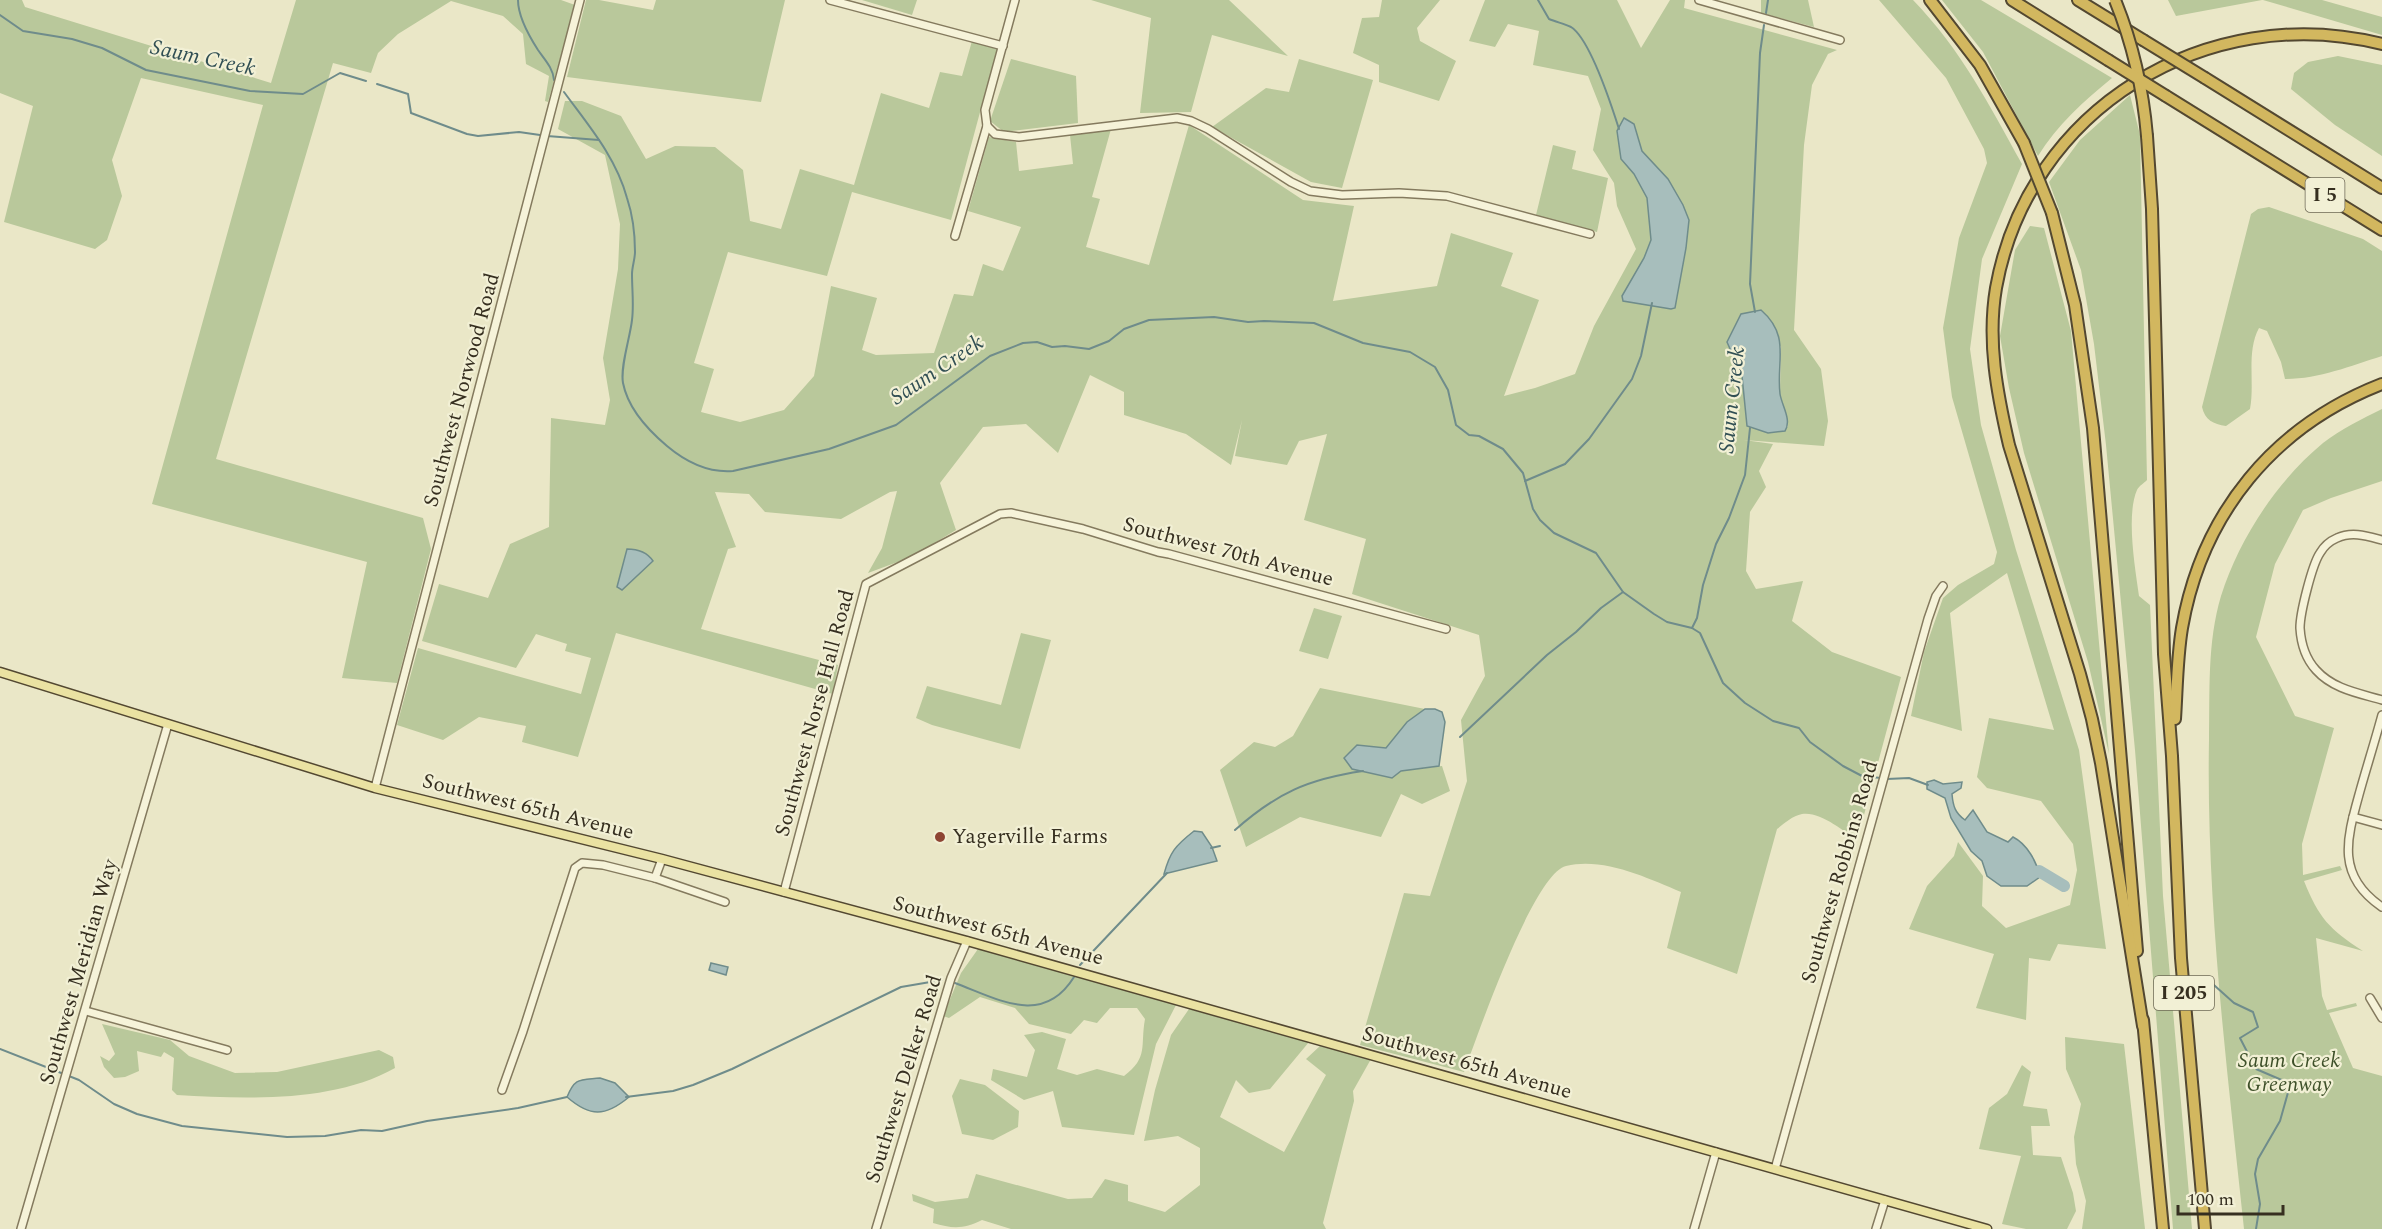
<svg xmlns="http://www.w3.org/2000/svg" width="2382" height="1229" viewBox="0 0 2382 1229" font-family="Spectral,serif">
<rect width="100%" height="100%" fill="#eae7c7"/>
<g fill="#b9c89b" fill-rule="evenodd">
<path d="M0 0H22L25 7 271 83 296 0H561L575 5 548 102 545 101 549 76 526 64 523 34 503 16 451 1 398 34 378 53 371 73 333 63 216 459 423 518 431 549 397 683 342 678 367 562 152 504 263 105 141 78 112 160 122 196 107 240 95 249 4 222 33 106 0 93Z"/>
<path d="M586 0H599L653 10 656 0H785L761 102 567 77Z"/>
<path d="M862 0H917L912 15Z"/>
<path d="M1091 0H1229L1288 56 1212 35 1191 112 1140 113 1151 18Z"/>
<path d="M1382 0H1440L1417 28 1420 41 1456 61 1439 101 1379 82V65L1353 53 1362 18 1379 17Z"/>
<path d="M1485 0H1617L1641 48 1670 0H1685L1684 8 1837 50 1828 54 1812 85 1804 145 1794 330 1821 369 1828 421 1824 446 1744 440 1773 444 1759 471 1766 487 1750 512 1746 571 1756 589 1803 581 1792 621 1832 652 1901 677 1857 841C1844 831 1820 811 1802 814 1792 816 1785 823 1777 829L1737 974 1667 948 1681 892C1647 878 1604 857 1566 866 1533 874 1477 1037 1464 1072L1360 1045 1404 893 1430 896 1467 781 1461 720 1485 676 1479 635 1352 594 1366 539 1304 520 1327 434 1299 441 1287 465 1235 456 1242 420 1231 465 1186 434 1124 415V392L1090 375 1058 453 1026 424 983 427 940 483 956 530 911 557 868 573 882 548 897 491 890 492 841 519 765 512 749 494 715 492 736 547 728 549 701 629 838 665 833 694 616 633 578 757 522 742 526 726 479 717 443 740 397 725 418 648 581 694 591 658 565 651 567 644 536 634 516 668 422 641 439 584 488 598 510 544 549 527 551 418 605 425 610 400 603 358 618 269 620 224 605 155 558 129 565 101H582L621 116 646 159 675 146 715 147 743 170 750 221 781 229 800 169 854 185 881 93 929 108 940 72 962 76 972 41 997 49 951 220 852 192 827 276 728 252 694 363 714 369 701 412 740 422 784 410 814 376 831 286 877 298 862 350 876 355 934 353 954 294 973 296 983 264 1003 271 1021 227 968 211 989 137 1016 142 1019 171 1073 164 1070 135 1111 129 1092 197 1100 199 1086 247 1149 265 1189 125 1303 200 1354 206 1333 301 1437 286 1451 233 1513 253 1501 286 1539 300 1504 396 1535 388 1575 374 1594 326 1636 249 1617 206 1614 183 1593 150 1601 109 1588 76 1533 65 1539 31 1508 24 1495 47 1469 41ZM1781 346 1780 395 1788 427 1747 426 1742 376Z"/>
<path d="M1761 0H1808L1814 27 1761 13Z"/>
<path d="M1879 0H1913C1962 51 1988 103 2022 164L1982 259 1970 349 1981 425 2016 550 2079 750 2106 949 2058 944 2050 961 2029 958 2026 1020 1976 1008 1994 954 1909 929 1927 886 1954 856 1958 842 1983 876 1982 906 2006 928 2070 905 2077 870 2073 844 2041 801 1987 788 1977 777 1989 718 2054 730 2007 573 1950 613 1962 731 1911 716 1924 652 1943 598 1958 585 1994 564 1997 552 1952 397 1943 328 1959 238 1987 163 1984 149 1946 78Z"/>
<path d="M1942 0H1981L2112 78C2084 101 2057 125 2038 156L1983 52Z"/>
<path d="M2168 0H2262L2176 16Z"/>
<path d="M2263 0H2322L2382 17V35Z"/>
<path d="M2338 56 2382 65V156L2335 125 2291 89 2294 73 2308 62Z"/>
<path d="M1011 59 1076 76 1078 123 1004 132 990 121Z"/>
<path d="M1299 59 1373 80 1342 188 1311 182 1212 127 1266 88 1289 92Z"/>
<path d="M2130 95 2140 135 2147 480C2144 483 2139 486 2137 490 2126 515 2135 568 2139 596L2150 605 2163 896 2192 1229H2173L2135 750 2106 445 2094 344 2081 270 2049 182 2080 140Z"/>
<path d="M1553 145 1576 151 1572 169 1608 178 1597 232 1536 215Z"/>
<path d="M2269 207 2363 239 2382 251V356C2350 366 2319 379 2285 379L2281 362 2267 331 2259 328C2246 352 2255 383 2250 409L2226 426C2213 424 2205 420 2202 407L2251 214 2258 209Z"/>
<path d="M2030 226 2044 228 2071 331 2109 754 2088 662 2024 453 2009 388 2000 336 2015 250Z"/>
<path d="M2382 409V481L2331 498 2303 510 2275 564 2256 637 2295 716 2334 728 2302 844 2303 875 2340 866 2342 870 2304 881C2319 918 2329 929 2363 951L2316 938 2322 996 2327 1010 2356 1003 2357 1006 2329 1013 2353 1068 2382 1076V1229H2244C2227 1068 2206 903 2209 740 2210 692 2207 643 2221 596 2239 539 2277 481 2323 443 2341 429 2362 419 2382 409Z"/>
<path d="M1314 608 1342 616 1328 659 1299 651Z"/>
<path d="M1021 633 1051 640 1020 749 932 725 916 718 927 686 1001 705Z"/>
<path d="M1320 688 1425 709 1407 722 1386 748 1357 745 1352 769 1392 778 1401 771 1442 766 1450 791 1422 804 1401 794 1381 837 1300 817 1246 847 1220 770 1254 742 1275 747 1293 736Z"/>
<path d="M978 949 1176 1005 1156 1044 1134 1135 1062 1127 1053 1091 1024 1100 991 1080 993 1069 1027 1077 1035 1050 1024 1035 1042 1032 1066 1039 1057 1069 1077 1075 1097 1069 1124 1076C1149 1057 1140 1046 1145 1019L1137 1008H1110L1097 1023 1084 1020 1071 1034 1029 1024 1015 1008 980 997 949 1018 943 1016 961 973Z"/>
<path d="M1189 1009 1309 1042 1270 1089 1249 1093 1236 1080 1220 1117 1284 1152 1326 1075 1306 1059 1320 1046 1371 1059 1353 1091 1354 1101 1323 1223 1326 1229H1011L982 1220C964 1229 953 1229 933 1223L934 1209 913 1201 912 1194 935 1202 968 1198 976 1174 1068 1199 1092 1198 1105 1179 1128 1185V1201L1165 1212 1200 1185V1148L1178 1136 1144 1141 1155 1090 1171 1035Z"/>
<path d="M102 1024 170 1040 189 1056 235 1073 277 1072 379 1050 393 1057 395 1068C333 1103 246 1099 177 1095L172 1090 174 1058 164 1052 161 1057 137 1051 139 1071 125 1077 114 1078 104 1067 100 1056 109 1061 115 1054Z"/>
<path d="M2065 1037 2124 1044 2145 1229H2082L2086 1201 2076 1164 2074 1137 2081 1104 2066 1069Z"/>
<path d="M2022 1065 2031 1072 2023 1106 2047 1109 2050 1126H2031L2033 1155 2061 1157 2073 1193 2076 1211 2067 1229H2026L2002 1224 2021 1156 1979 1149 1989 1108 2007 1094Z"/>
<path d="M960 1079 985 1085 1019 1111 1018 1127 993 1140 962 1134 952 1096Z"/>
</g>
<g fill="#a7bebc" stroke="#6f8c8b" stroke-width="1.5">
<path d="M1624 118 1634 124 1642 151 1668 179 1683 205 1689 220 1686 248 1675 308 1671 309 1623 301 1622 296 1644 258 1651 240 1647 198 1634 174 1621 159 1617 131Z"/>
<path d="M1761 310C1791 336 1776 361 1780 394 1782 406 1792 420 1785 431L1768 433 1747 426 1742 376 1727 342 1741 314Z"/>
<path d="M627 549C637 549 647 552 653 561L622 590 617 587Z"/>
<path d="M1425 709H1435L1442 712 1445 722 1439 766 1401 771 1392 778 1352 769 1344 758 1357 745 1386 748 1407 722Z"/>
<path d="M1934 780 1943 784 1962 782 1961 788 1952 794C1953 806 1955 813 1965 820L1973 810 1987 832 2008 842 2013 837C2027 844 2037 862 2040 877L2027 886H2001L1987 876 1982 861 1971 851 1951 818 1945 798 1927 789V782Z"/>
<path d="M1194 831 1202 832 1212 847 1217 861 1164 874C1170 852 1175 846 1194 831Z"/>
<path d="M711 963 728 967 726 975 709 970Z"/>
<path d="M600 1078 615 1083 629 1097C605 1117 590 1117 567 1097 575 1077 580 1080 600 1078Z"/>
</g>
<g fill="none" stroke-linecap="round" stroke-linejoin="round">
<g stroke="#6f8c8b" stroke-width="2">
<path d="M518 0C518 16 529 36 538 50 545 60 553 68 554 80"/>
<path d="M1538 0 1549 19C1556 22 1565 24 1571 27 1590 39 1612 107 1619 129"/>
<path d="M1766 13 1768 0"/>
<path d="M0 15 23 31 72 39 102 48 146 70 250 91 303 94 340 73 366 81"/>
<path d="M377 84 408 94 411 113 467 134 478 136 519 132 540 135"/>
<path d="M564 92C588 125 616 157 627 198 632 213 635 235 635 252 635 259 632 267 632 274 632 290 634 305 632 320 630 338 620 367 623 383 628 409 648 430 667 446 686 462 708 473 733 471L829 449 896 425 990 356 1023 343 1037 342 1052 347 1065 346 1089 349 1109 341 1124 329 1149 320 1214 317 1248 322 1264 321 1314 323 1363 343 1410 352 1435 367 1448 390 1456 425 1469 435 1479 436 1503 449 1523 473 1533 509 1540 520 1554 533 1596 553 1623 592 1654 614 1667 622 1692 628 1700 633 1723 683 1745 703 1773 721 1799 728 1810 742 1843 766 1862 776 1881 778"/>
<path d="M547 136 599 140"/>
<path d="M1755 312 1750 284 1760 53 1764 25"/>
<path d="M1525 481 1565 464 1589 439 1632 379 1641 356 1652 303"/>
<path d="M1692 628 1697 618 1703 585 1716 544 1729 518 1745 475 1750 428"/>
<path d="M1460 737 1547 655 1576 632 1601 608 1623 592"/>
<path d="M1887 779 1909 778 1928 785"/>
<path d="M1235 830C1277 793 1308 779 1363 771"/>
<path d="M1211 848 1220 846"/>
<path d="M1080 965 1167 873"/>
<path d="M2205 977 2234 1003 2253 1012 2258 1027 2240 1038 2256 1069 2284 1081 2289 1089 2280 1121 2258 1159 2255 1174 2260 1204 2256 1229"/>
<path d="M955 983C998 999 1043 1027 1074 977"/>
<path d="M0 1049 79 1080 114 1104 137 1114 182 1126 287 1137 325 1136 361 1130 382 1131 427 1121 518 1108 567 1097"/>
<path d="M626 1097 673 1091 693 1085 732 1069 901 987 942 980"/>
</g>
<path stroke="#a7bebc" stroke-width="12" d="M2039 871 2064 886"/>
<g stroke="#847a5e" stroke-width="10">
<g id="minor">
<path d="M830 0 1003 46"/>
<path d="M1699 0 1840 40"/>
<path d="M987 126 995 134 1019 137 1177 118 1191 121 1208 129 1291 182 1310 191 1342 195 1399 193 1447 196 1590 234"/>
<path d="M955 236 987 126 985 110 1015 0"/>
<path d="M2382 540C2367 536 2352 531 2337 538 2330 541 2324 546 2320 553 2312 565 2300 613 2300 628 2301 644 2305 658 2316 670 2333 689 2358 693 2382 700"/>
<path d="M2382 715C2375 741 2367 766 2360 791 2347 838 2335 875 2382 907"/>
<path d="M375 788 580 0"/>
<path d="M2353 817 2382 825"/>
<path d="M655 878 662 859"/>
<path d="M784 892 866 584 1000 514 1011 513 1083 529 1158 552 1169 554 1446 629"/>
<path d="M2370 998 2382 1018"/>
<path d="M86 1011 227 1050"/>
<path d="M502 1090 523 1031 575 868 582 863 603 865 655 878 725 902"/>
<path d="M1775 1169 1928 619 1936 596 1943 586"/>
<path d="M21 1229 168 724"/>
<path d="M876 1229 951 978 967 941"/>
<path d="M1694 1229 1716 1152"/>
<path d="M1876 1229 1885 1200"/>
</g>
</g>
<g stroke="#534831" stroke-width="11">
<path id="major" d="M0 672 375 788 662 859 967 941 1987 1229"/>
</g>
<g stroke="#534831" stroke-width="14">
<g id="highway">
<path d="M1930 0 1980 65 2024 143"/>
<path d="M2012 0 2108 60"/>
<path d="M2078 0 2143 40"/>
<path d="M2205 78 2382 188"/>
<path d="M2166 96 2382 230"/>
<path d="M2147 136 2152 209 2164 654 2172 756 2181 958 2205 1229"/>
<path d="M2052 213 2075 305 2093 428 2137 951"/>
<path d="M2175 719C2177 689 2177 658 2182 628 2202 513 2274 426 2382 384"/>
<path d="M2143 1020 2163 1229"/>
<path d="M2143 1026 2101 763 2092 719 2080 674 2009 445C1997 393 1987 341 1996 288 2028 109 2207 0 2382 44"/>
</g>
</g>
<use href="#minor" stroke="#f6f3d9" stroke-width="7"/>
<use href="#major" stroke="#eae2a2" stroke-width="8"/>
<use href="#highway" stroke="#d2b75f" stroke-width="10"/>
<g stroke="#534831" stroke-width="14" stroke-linecap="butt">
<g id="highway-bridge">
<path d="M2115 0C2133 44 2143 89 2147 136"/>
<path d="M2143 40 2205 78"/>
<path d="M2108 60 2166 96"/>
<path d="M2024 143 2052 213"/>
</g>
</g>
<use href="#highway-bridge" stroke="#d2b75f" stroke-width="10"/>
</g>
<circle fill="#8e4533" stroke="#f2f0d5" stroke-width="2" cx="940" cy="837" r="6"/>
<g text-anchor="middle" dominant-baseline="central" stroke-width="4.5" stroke-linejoin="round" paint-order="stroke">
<g fill="#f2f0d5" stroke="#6e6956" stroke-width="1.5">
<rect x="2305.5" y="178" width="39" height="34" rx="4.5"/>
<rect x="2154" y="976" width="60" height="34" rx="4.5"/>
</g>
<g font-size="20" font-weight="bold" fill="#362f20">
<text x="2325" y="195">I 5</text>
<text x="2184" y="993">I 205</text>
</g>
<g font-size="21" fill="#362f20" stroke="#f2f0d5">
<text transform="translate(462 390) rotate(-75)">Southwest Norwood Road</text>
<text transform="translate(1228 552) rotate(15)">Southwest 70th Avenue</text>
<text transform="translate(815 713) rotate(-75)">Southwest Norse Hall Road</text>
<text transform="translate(528 807) rotate(14)">Southwest 65th Avenue</text>
<text transform="translate(1840 872) rotate(-74)">Southwest Robbins Road</text>
<text transform="translate(998 931) rotate(15)">Southwest 65th Avenue</text>
<text transform="translate(79 972) rotate(-74)">Southwest Meridian Way</text>
<text transform="translate(1467 1063) rotate(16)">Southwest 65th Avenue</text>
<text transform="translate(904 1079) rotate(-73)">Southwest Delker Road</text>
</g>
<g font-size="21" fill="#362f20" stroke="#f2f0d5" text-anchor="start">
<text x="952" y="837">Yagerville Farms</text>
</g>
<g font-size="21" font-style="italic" fill="#3e5029" stroke="#f2f0d5">
<text x="2289" y="1061">Saum Creek<tspan x="2289" dy="24">Greenway</tspan></text>
</g>
<g font-size="22" font-style="italic" fill="#314f54" stroke="#f2f0d5">
<text transform="translate(203 58) rotate(12)">Saum Creek</text>
<text transform="translate(937 370) rotate(-34)">Saum Creek</text>
<text transform="translate(1732 400) rotate(-84)">Saum Creek</text>
</g>
</g>
<path d="M2178 1205v9h105v-9" fill="none" stroke="#362f20" stroke-width="3"/>
<text x="2187" y="1205" font-size="18" fill="#362f20" stroke="#f2f0d5" stroke-width="4.5" paint-order="stroke">100 m</text>
</svg>
